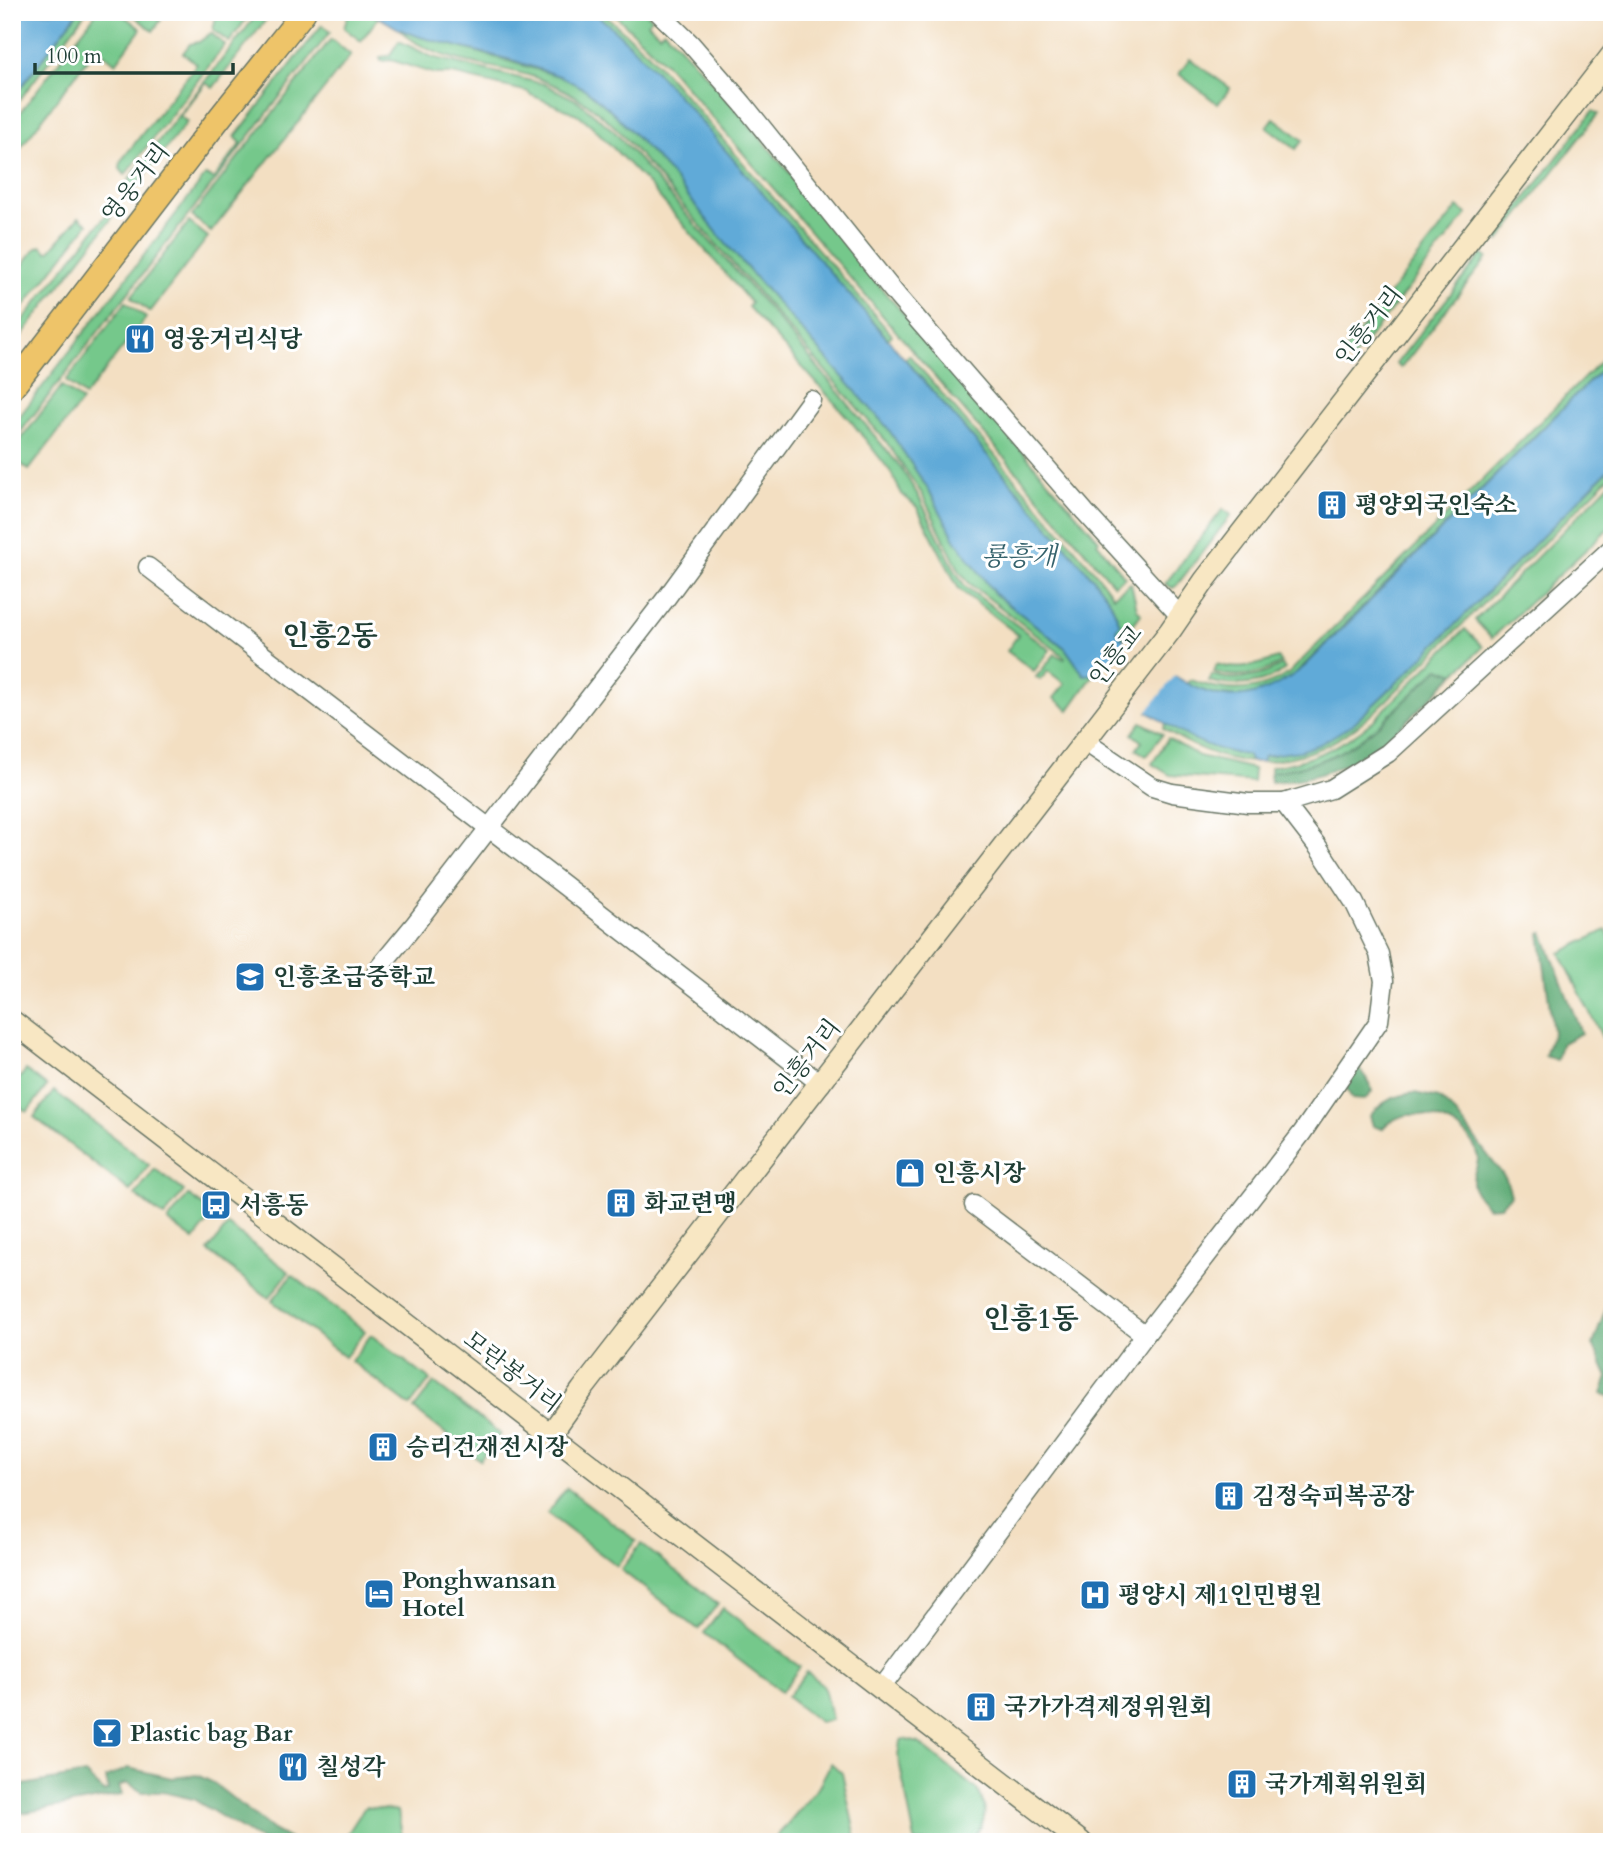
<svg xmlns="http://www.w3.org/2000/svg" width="1624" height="1854" viewBox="0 0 1624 1854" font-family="Cardo,'Noto Serif KR',serif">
<rect width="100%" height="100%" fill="#fff"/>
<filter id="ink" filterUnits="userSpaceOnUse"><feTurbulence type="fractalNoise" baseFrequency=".0143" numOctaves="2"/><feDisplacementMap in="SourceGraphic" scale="14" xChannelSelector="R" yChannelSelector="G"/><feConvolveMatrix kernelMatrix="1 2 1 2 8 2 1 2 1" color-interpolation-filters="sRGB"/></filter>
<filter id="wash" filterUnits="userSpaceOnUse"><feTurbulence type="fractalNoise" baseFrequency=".00686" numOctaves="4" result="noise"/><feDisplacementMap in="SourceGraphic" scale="28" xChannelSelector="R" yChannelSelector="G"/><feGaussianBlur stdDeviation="1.57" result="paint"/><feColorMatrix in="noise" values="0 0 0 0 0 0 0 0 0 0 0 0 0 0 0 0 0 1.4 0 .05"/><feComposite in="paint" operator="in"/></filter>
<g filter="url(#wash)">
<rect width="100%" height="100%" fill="#f3dfc2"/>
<g fill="#75c88b" stroke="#4a8260" stroke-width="2">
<path d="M78 12H86L12 110V99Z"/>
<path d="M97 12H119L141 29 116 63 96 48 12 159V123Z"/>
<path d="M129 12H160L161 20 153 31Z"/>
<path d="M217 12H252L229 42 213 30Z"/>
<path d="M259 12H272L213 88 206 83 180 116 187 122 131 193 124 195 122 193 131 181 129 179Z"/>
<path d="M349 12H370L378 18 361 41 344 28Z"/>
<path d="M593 12 605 15 649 54 892 335 888 339 655 70 621 36Z"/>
<path d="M612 12H645L652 18 648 23 659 34 664 30C736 104 800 187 866 266L864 268 1099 540 1097 543 1125 577 1114 585 699 102 668 66Z"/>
<path d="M322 25 330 32 12 443V426L206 175 213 179 241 143 235 137Z"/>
<path d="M399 29 562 77 585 89 614 113 669 172 727 245 887 427 930 492 955 539 995 594 1065 648 1081 671 1087 675 1095 673 1069 710 1054 698 1065 684 1048 671 1040 680 1036 677 1055 654 1064 659 1065 657 969 583 960 572 922 494 885 440 618 130C593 105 565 87 531 76 488 63 432 63 399 29Z"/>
<path d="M211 33 225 45 125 175 120 169 121 161 197 64 183 53 190 44 199 42Z"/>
<path d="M331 39 351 55 211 232 192 216Z"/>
<path d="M399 41 432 57 544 84 578 101 614 131 781 323 899 465 918 495 956 572 965 586 1050 650 1034 671 1007 651 1018 635 959 589 917 507 902 494 890 471 850 420 748 307 751 303 649 185 591 125 579 115 529 94V92L452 74H435L391 60 381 61 380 57 389 56Z"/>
<path d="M1190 59 1230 88 1218 104 1179 74Z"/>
<path d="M1593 111 1598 114 1499 241 1495 238Z"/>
<path d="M1274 118 1303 140 1296 149 1267 127Z"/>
<path d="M1458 207 1467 214 1351 361 1342 354Z"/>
<path d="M107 214 112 218 12 348V334Z"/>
<path d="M79 217 88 224 12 322V279L35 249 41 246 48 252 50 251Z"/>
<path d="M189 222 208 237 150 312 131 297Z"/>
<path d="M1482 254 1487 258 1401 368 1396 364Z"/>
<path d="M126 302 146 318 85 396 66 381Z"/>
<path d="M1612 350V359L1295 674C1261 699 1225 704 1187 684L1191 680C1224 693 1258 694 1289 673Z"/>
<path d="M909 355 1096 573 1113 596 1131 583 1137 609 1141 614 1123 638 1116 629 1120 624 1110 601 1092 577 905 359Z"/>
<path d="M62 386 82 401 29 470 12 457V451Z"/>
<path d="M1612 466V474L1383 704C1343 741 1316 756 1262 762L1264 756H1272L1352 725 1410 670Z"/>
<path d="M1612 481V525L1492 638 1475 620Z"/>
<path d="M1223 509 1231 515 1177 585 1173 588 1165 584Z"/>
<path d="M1465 629 1483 647 1455 674 1439 668C1406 698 1374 736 1334 755 1313 765 1292 769 1270 772V767C1311 761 1341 747 1373 721Z"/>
<path d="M1278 658 1281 663C1260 675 1237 679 1214 672L1217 664C1239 672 1257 665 1278 658Z"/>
<path d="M1282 665 1285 669C1264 686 1235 688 1209 681L1212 675C1236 682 1260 678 1282 665Z"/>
<path d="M1141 722 1163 734 1146 756 1136 749 1142 742 1132 734Z"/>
<path d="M1166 723 1210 746 1247 755 1251 762C1219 759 1190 746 1163 728Z"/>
<path d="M1168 738 1199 756 1254 769 1253 782 1170 775 1152 764Z"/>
<path d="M1606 930 1612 942V1032L1602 1037 1560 953Z"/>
<path d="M26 1070 47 1086 27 1112 12 1101V1088Z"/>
<path d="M54 1091 149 1165 130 1191 34 1117Z"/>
<path d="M155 1169 184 1191 164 1217 135 1195Z"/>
<path d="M188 1195 214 1214 194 1240 168 1221Z"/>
<path d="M228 1225 289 1272 269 1298 208 1251Z"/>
<path d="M292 1275 365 1331 345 1357 272 1301Z"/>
<path d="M371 1335 430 1380 410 1406 351 1361Z"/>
<path d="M434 1383 500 1434 480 1460 414 1409Z"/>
<path d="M567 1488 636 1541 617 1566 547 1513Z"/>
<path d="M641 1544 718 1604 698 1629 621 1570Z"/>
<path d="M723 1608 800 1667 781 1692 704 1633Z"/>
<path d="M807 1672 823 1685 832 1720 819 1722 787 1697Z"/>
<path d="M903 1739 919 1743 977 1790C990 1808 985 1826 969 1842H916L915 1840 898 1756 900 1741Z"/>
<path d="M831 1763 842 1773 857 1842H772L818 1788Z"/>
<path d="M365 1807 398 1811 403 1842H348L344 1839Z"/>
</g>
<g fill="#60ac77" stroke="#407456" stroke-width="2">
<path d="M1439 668 1455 674C1398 729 1357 779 1271 782L1270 772C1292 769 1313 765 1334 755 1374 736 1407 698 1439 668Z"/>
<path d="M1543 932 1581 1033 1561 1044 1557 1060 1545 1056 1553 1032 1540 933Z"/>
<path d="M1359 1069 1370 1083 1372 1092 1365 1100 1352 1099 1345 1085 1350 1074Z"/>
<path d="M1414 1093 1439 1098 1456 1114 1506 1179 1511 1195 1500 1206 1488 1207C1478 1197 1470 1189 1474 1174 1476 1169 1478 1163 1478 1158 1474 1133 1449 1120 1427 1116 1407 1113 1397 1115 1382 1129L1373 1126 1370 1116C1383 1100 1395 1096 1414 1093Z"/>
<path d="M1612 1292V1398L1602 1394 1608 1377 1593 1345Z"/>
<path d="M128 1768 172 1778 197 1775 212 1782 273 1830 295 1842H263L193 1799 163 1792H142L128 1783 119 1786 122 1795 22 1813 17 1786 85 1774 104 1792 108 1790 106 1778Z"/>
</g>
<g fill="#60aad8" stroke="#407486" stroke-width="2">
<path d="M12 12H78L12 99Z"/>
<path d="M370 12H593C629 40 659 75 690 109L1092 577 1110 601 1120 624 1116 629 1117 633C1129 645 1143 654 1156 663 1211 704 1248 710 1304 667L1612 359V466L1410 670 1352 725 1320 744 1300 751 1264 756 1262 762H1251L1247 755C1189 749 1141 706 1095 674L1084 675 1065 648 995 594 955 539 930 492 887 427 727 245 669 172 614 113 585 89 562 77 515 61 420 37 399 29Z"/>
</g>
<path fill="#f3dfc2" d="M1127 637 1176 674 1146 713 1095 678Z"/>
</g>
<g filter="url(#ink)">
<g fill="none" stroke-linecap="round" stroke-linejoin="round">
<g stroke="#697666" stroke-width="21">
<g id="tertiary">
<path d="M658 12 690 43 743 104 898 297 1085 512 1180 616"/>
<path d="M148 567C374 738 597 911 821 1084"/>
<path d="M1084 741 1152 787 1172 793 1248 803H1284L1331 789 1388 753 1612 548"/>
<path d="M377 970 415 924 667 597 811 400"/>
<path d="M974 1205 1145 1335"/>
<path d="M881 1688 1145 1335 1302 1133 1379 1021 1384 981 1379 954 1354 902 1318 847 1284 803"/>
</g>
</g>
<g stroke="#697666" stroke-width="24">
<g id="secondary">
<path d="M12 1021 1081 1842"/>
<path d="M550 1435 582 1390 1170 631 1205 580 1612 55"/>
</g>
</g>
<g stroke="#697666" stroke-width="26">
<path id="primary" d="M12 388 221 116 304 12"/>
</g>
<use href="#tertiary" stroke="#fff" stroke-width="18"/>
<use href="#secondary" stroke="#f8e7c3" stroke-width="21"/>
<use href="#primary" stroke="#eec469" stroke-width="23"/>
</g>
</g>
<defs>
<g id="restaurant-square" transform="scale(1.575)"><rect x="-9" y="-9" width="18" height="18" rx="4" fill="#1f6fb2" stroke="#fff"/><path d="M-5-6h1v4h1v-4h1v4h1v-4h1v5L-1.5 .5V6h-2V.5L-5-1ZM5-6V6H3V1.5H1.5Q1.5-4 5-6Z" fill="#fff"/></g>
<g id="building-square" transform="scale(1.575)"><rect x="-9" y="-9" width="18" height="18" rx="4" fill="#1f6fb2" stroke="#fff"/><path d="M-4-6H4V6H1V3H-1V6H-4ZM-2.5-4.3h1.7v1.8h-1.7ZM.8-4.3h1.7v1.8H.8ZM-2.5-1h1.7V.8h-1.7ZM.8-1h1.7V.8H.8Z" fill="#fff"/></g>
<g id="school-square" transform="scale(1.575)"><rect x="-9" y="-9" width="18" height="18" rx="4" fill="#1f6fb2" stroke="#fff"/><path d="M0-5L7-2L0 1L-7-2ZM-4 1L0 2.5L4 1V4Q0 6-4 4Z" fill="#fff"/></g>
<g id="shop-square" transform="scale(1.575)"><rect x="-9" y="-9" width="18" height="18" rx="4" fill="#1f6fb2" stroke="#fff"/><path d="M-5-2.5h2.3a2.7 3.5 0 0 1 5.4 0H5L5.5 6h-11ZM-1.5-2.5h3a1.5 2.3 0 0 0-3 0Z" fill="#fff"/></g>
<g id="bus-square" transform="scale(1.575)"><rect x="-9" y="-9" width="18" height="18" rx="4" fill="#1f6fb2" stroke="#fff"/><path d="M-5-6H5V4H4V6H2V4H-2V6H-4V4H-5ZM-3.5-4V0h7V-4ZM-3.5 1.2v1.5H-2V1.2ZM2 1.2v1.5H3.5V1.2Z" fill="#fff"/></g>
<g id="hotel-square" transform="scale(1.575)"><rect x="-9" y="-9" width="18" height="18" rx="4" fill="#1f6fb2" stroke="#fff"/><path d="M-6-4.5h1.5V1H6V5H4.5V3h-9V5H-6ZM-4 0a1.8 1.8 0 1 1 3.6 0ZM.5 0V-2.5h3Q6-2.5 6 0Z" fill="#fff"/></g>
<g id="hospital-square" transform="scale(1.575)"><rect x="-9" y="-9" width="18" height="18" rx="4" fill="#1f6fb2" stroke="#fff"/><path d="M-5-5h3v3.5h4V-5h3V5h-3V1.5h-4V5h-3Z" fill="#fff"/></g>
<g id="bar-square" transform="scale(1.575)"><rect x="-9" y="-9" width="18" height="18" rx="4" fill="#1f6fb2" stroke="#fff"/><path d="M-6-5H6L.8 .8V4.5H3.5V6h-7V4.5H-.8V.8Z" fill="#fff"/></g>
</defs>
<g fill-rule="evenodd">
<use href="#restaurant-square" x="140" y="339"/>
<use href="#building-square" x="1332" y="505"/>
<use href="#school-square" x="250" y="977"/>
<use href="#shop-square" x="910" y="1173"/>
<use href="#building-square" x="621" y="1203"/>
<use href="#bus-square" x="216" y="1205"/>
<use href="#building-square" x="383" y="1447"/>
<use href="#building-square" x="1229" y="1496"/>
<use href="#hotel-square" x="379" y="1594"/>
<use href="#hospital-square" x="1095" y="1595"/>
<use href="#building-square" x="981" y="1707"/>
<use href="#bar-square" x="107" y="1733"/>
<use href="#restaurant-square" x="293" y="1767"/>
<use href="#building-square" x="1242" y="1784"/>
</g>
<g text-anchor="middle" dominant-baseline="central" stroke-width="6" stroke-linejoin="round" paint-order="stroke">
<g font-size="24" fill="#1f3d34" stroke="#fff">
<text transform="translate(136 183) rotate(-52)">영웅거리</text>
<text transform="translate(1369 326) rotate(-52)">인흥거리</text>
<text transform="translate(1116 656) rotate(-52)">인흥교</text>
<text transform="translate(807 1059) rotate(-52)">인흥거리</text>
<text transform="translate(512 1372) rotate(38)">모란봉거리</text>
</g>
<g font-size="24" font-weight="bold" fill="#1f3d34" stroke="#fff" text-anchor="start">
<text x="163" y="339">영웅거리식당</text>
<text x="1355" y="505">평양외국인숙소</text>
<text x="273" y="977">인흥초급중학교</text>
<text x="933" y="1173">인흥시장</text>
<text x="644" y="1203">화교련맹</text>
<text x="239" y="1205">서흥동</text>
<text x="406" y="1447">승리건재전시장</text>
<text x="1252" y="1496">김정숙피복공장</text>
<text x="402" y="1580">Ponghwansan<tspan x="402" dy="28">Hotel</tspan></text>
<text x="1118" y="1595">평양시 제1인민병원</text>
<text x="1004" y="1707">국가가격제정위원회</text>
<text x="130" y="1733">Plastic bag Bar</text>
<text x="316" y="1767">칠성각</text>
<text x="1265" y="1784">국가계획위원회</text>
</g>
<g font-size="26" font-style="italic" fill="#36636d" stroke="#fff">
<text x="1019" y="556">룡흥개</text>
</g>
<g font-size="28" font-weight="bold" fill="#1f3d34" stroke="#fff">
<text x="330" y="636">인흥2동</text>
<text x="1031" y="1319">인흥1동</text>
</g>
</g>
<rect width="1624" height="1854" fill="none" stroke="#fff" stroke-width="42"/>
<path d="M35 63v10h198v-10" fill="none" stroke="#1f3d34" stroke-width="3.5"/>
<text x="46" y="63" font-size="21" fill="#1f3d34" stroke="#ffffff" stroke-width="5" paint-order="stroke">100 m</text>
</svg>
